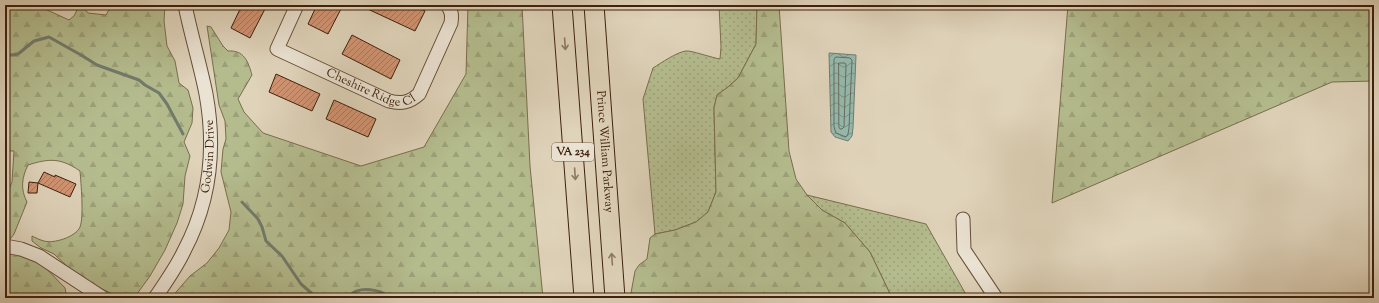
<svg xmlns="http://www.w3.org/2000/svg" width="1379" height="303" viewBox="0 0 1379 303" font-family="'Sorts Mill Goudy',serif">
<defs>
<pattern id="grass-dots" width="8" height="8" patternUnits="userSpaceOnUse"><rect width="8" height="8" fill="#b4bc8e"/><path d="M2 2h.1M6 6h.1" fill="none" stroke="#9ca179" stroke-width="1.8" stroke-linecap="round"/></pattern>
<pattern id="forest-firs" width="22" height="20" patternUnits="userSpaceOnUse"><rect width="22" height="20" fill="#b4bc8e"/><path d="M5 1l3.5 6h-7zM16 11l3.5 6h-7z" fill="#9ca179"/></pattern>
<pattern id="water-waves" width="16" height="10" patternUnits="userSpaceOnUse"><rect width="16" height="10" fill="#94b8ac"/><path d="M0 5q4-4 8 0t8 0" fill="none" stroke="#7a958a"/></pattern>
<pattern id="building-hatch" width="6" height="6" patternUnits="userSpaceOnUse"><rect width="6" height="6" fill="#d19473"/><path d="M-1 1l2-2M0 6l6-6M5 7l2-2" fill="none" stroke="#ab785d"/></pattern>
</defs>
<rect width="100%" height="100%" fill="#dfd3ba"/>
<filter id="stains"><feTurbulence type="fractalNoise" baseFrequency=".005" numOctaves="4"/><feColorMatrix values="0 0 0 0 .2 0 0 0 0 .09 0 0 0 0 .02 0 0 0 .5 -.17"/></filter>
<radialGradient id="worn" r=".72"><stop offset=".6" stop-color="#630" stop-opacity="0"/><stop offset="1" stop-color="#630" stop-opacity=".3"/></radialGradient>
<g fill="url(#grass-dots)" stroke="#796e4c">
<path d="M719 5H757L756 44 738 78 728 87 717 95 714 108 716 192 708 212 696 222 675 230 655 234 643 99 653 68C661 63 677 52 686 51 690 50 713 58 720 59L721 47Z"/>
<path d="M807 195 926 224 968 298H892L870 252 845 223 822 210Z"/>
</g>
<g fill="url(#forest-firs)" stroke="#796e4c">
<path d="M5 5H41L45 9 69 20 74 16 79 6H82L88 13 106 15 110 8 115 5H165L164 21 167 46 175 61 179 83 188 90 193 108 192 123 184 142 190 156 185 176 183 204 177 223 165 250 150 276 134 298H122L104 290 86 280 69 268 54 254 41 248 32 241V236C36 238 40 240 44 241 53 244 76 237 80 227 84 217 81 183 80 171 61 158 50 158 28 165 22 177 20 189 27 202L14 234 11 238H5V193L8 192 12 182 14 151H5Z"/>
<path d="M468 5H522L530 166 543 298H171L190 276 207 263 219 248 229 230 231 212 221 172 223 149 226 139 225 121 219 105 207 26 211 27 223 46 228 51C244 50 248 61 252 75L238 99 244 112 263 133 361 166 424 147 466 74Z"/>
<path d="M757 5H779L789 151 796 179 807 195 822 210 845 223 870 252 892 298H633L631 293 635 271 639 265 647 259 650 238 655 234 675 230 696 222 708 212 716 192 714 108 717 95 728 87 738 78 756 44Z"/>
<path d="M1068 5H1374V81L1332 82 1052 203Z"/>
<path d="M5 253H14L28 257 42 264 65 288 67 298H5Z"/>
</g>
<path fill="url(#water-waves)" stroke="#727b6c" d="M829 53 856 55 853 128 852 136 848 141 835 137 831 132Z"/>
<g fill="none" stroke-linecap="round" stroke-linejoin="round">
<g stroke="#696c5c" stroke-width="1">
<path d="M836 57 850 58 852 60 849 128 848 134 846 137 836 133 834 127V60Z"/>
<path d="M839 63H845L846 65 844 127 842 129H840L839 127Z"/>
</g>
<g stroke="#727b6c" stroke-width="3">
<path d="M5 56 18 54 34 41 49 37 81 55 97 65 139 80 145 85 159 93 167 104 183 134"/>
<path d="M242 202 258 219 262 227 266 241 282 256 301 284 317 298"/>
<path d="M346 298C349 296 353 292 357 291 365 288 385 290 389 298"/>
</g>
</g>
<g fill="url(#building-hatch)" stroke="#3e200b">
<path d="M242 5H267L250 38 231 28Z"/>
<path d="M317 5H343L328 34 308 24Z"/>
<path d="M359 5H412L425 11 415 31Z"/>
<path d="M352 35 400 60 391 79 342 54Z"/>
<path d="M276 74 320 94 312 111 269 92Z"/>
<path d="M334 100 376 119 368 137 326 119Z"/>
<path d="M44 172 55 177V175L76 184 70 197 38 183Z"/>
<path d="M29 182 38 183 37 193H28Z"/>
</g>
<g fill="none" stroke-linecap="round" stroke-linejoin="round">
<g stroke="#664d37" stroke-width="15">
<g id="minor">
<path id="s1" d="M297 5 277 49 389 101C401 104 409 103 419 94L451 23C452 16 452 11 447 5"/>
<path d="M963 219 964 250 996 298"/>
<path d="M5 246 21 249 39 256 103 298"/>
<path id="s2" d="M155 298C165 283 176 268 184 251 210 202 216 149 206 94 200 64 191 35 185 5"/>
</g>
</g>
<g stroke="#3e200b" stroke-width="21">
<g id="highway">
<path d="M562 5 584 298"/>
<path id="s3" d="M594 5 615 298"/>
</g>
</g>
<use href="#minor" stroke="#eae2d2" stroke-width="13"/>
<use href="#highway" stroke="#dfd3ba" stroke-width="19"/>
</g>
<defs><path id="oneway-shaft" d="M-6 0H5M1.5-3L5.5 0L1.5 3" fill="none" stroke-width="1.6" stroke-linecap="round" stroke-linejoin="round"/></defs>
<g stroke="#8e7a62">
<use href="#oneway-shaft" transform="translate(565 44) rotate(86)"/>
<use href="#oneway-shaft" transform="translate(575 174) rotate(86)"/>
<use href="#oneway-shaft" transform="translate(612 259) rotate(-94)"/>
</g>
<g text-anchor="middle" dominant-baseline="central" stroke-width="3.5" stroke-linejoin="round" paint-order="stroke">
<rect fill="#eae2d2" stroke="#725a47" stroke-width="1" x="552" y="143" width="42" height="18" rx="3"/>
<g font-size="11" font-weight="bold" fill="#3e200b">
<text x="573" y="152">VA 234</text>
</g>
<g font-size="12" fill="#3e200b" stroke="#eae2d2">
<text stroke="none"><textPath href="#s1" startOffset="151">Cheshire Ridge Cl</textPath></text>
<text stroke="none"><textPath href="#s3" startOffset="147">Prince William Parkway</textPath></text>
<text stroke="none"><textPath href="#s2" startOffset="154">Godwin Drive</textPath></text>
</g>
</g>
<rect width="1379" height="303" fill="none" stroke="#dfd3ba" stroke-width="20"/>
<rect x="6" y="6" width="1367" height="291" fill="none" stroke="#3e200b" stroke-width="2"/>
<rect x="10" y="10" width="1359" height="283" fill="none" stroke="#3e200b"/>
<rect width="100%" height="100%" filter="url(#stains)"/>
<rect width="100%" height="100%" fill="url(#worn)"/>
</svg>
